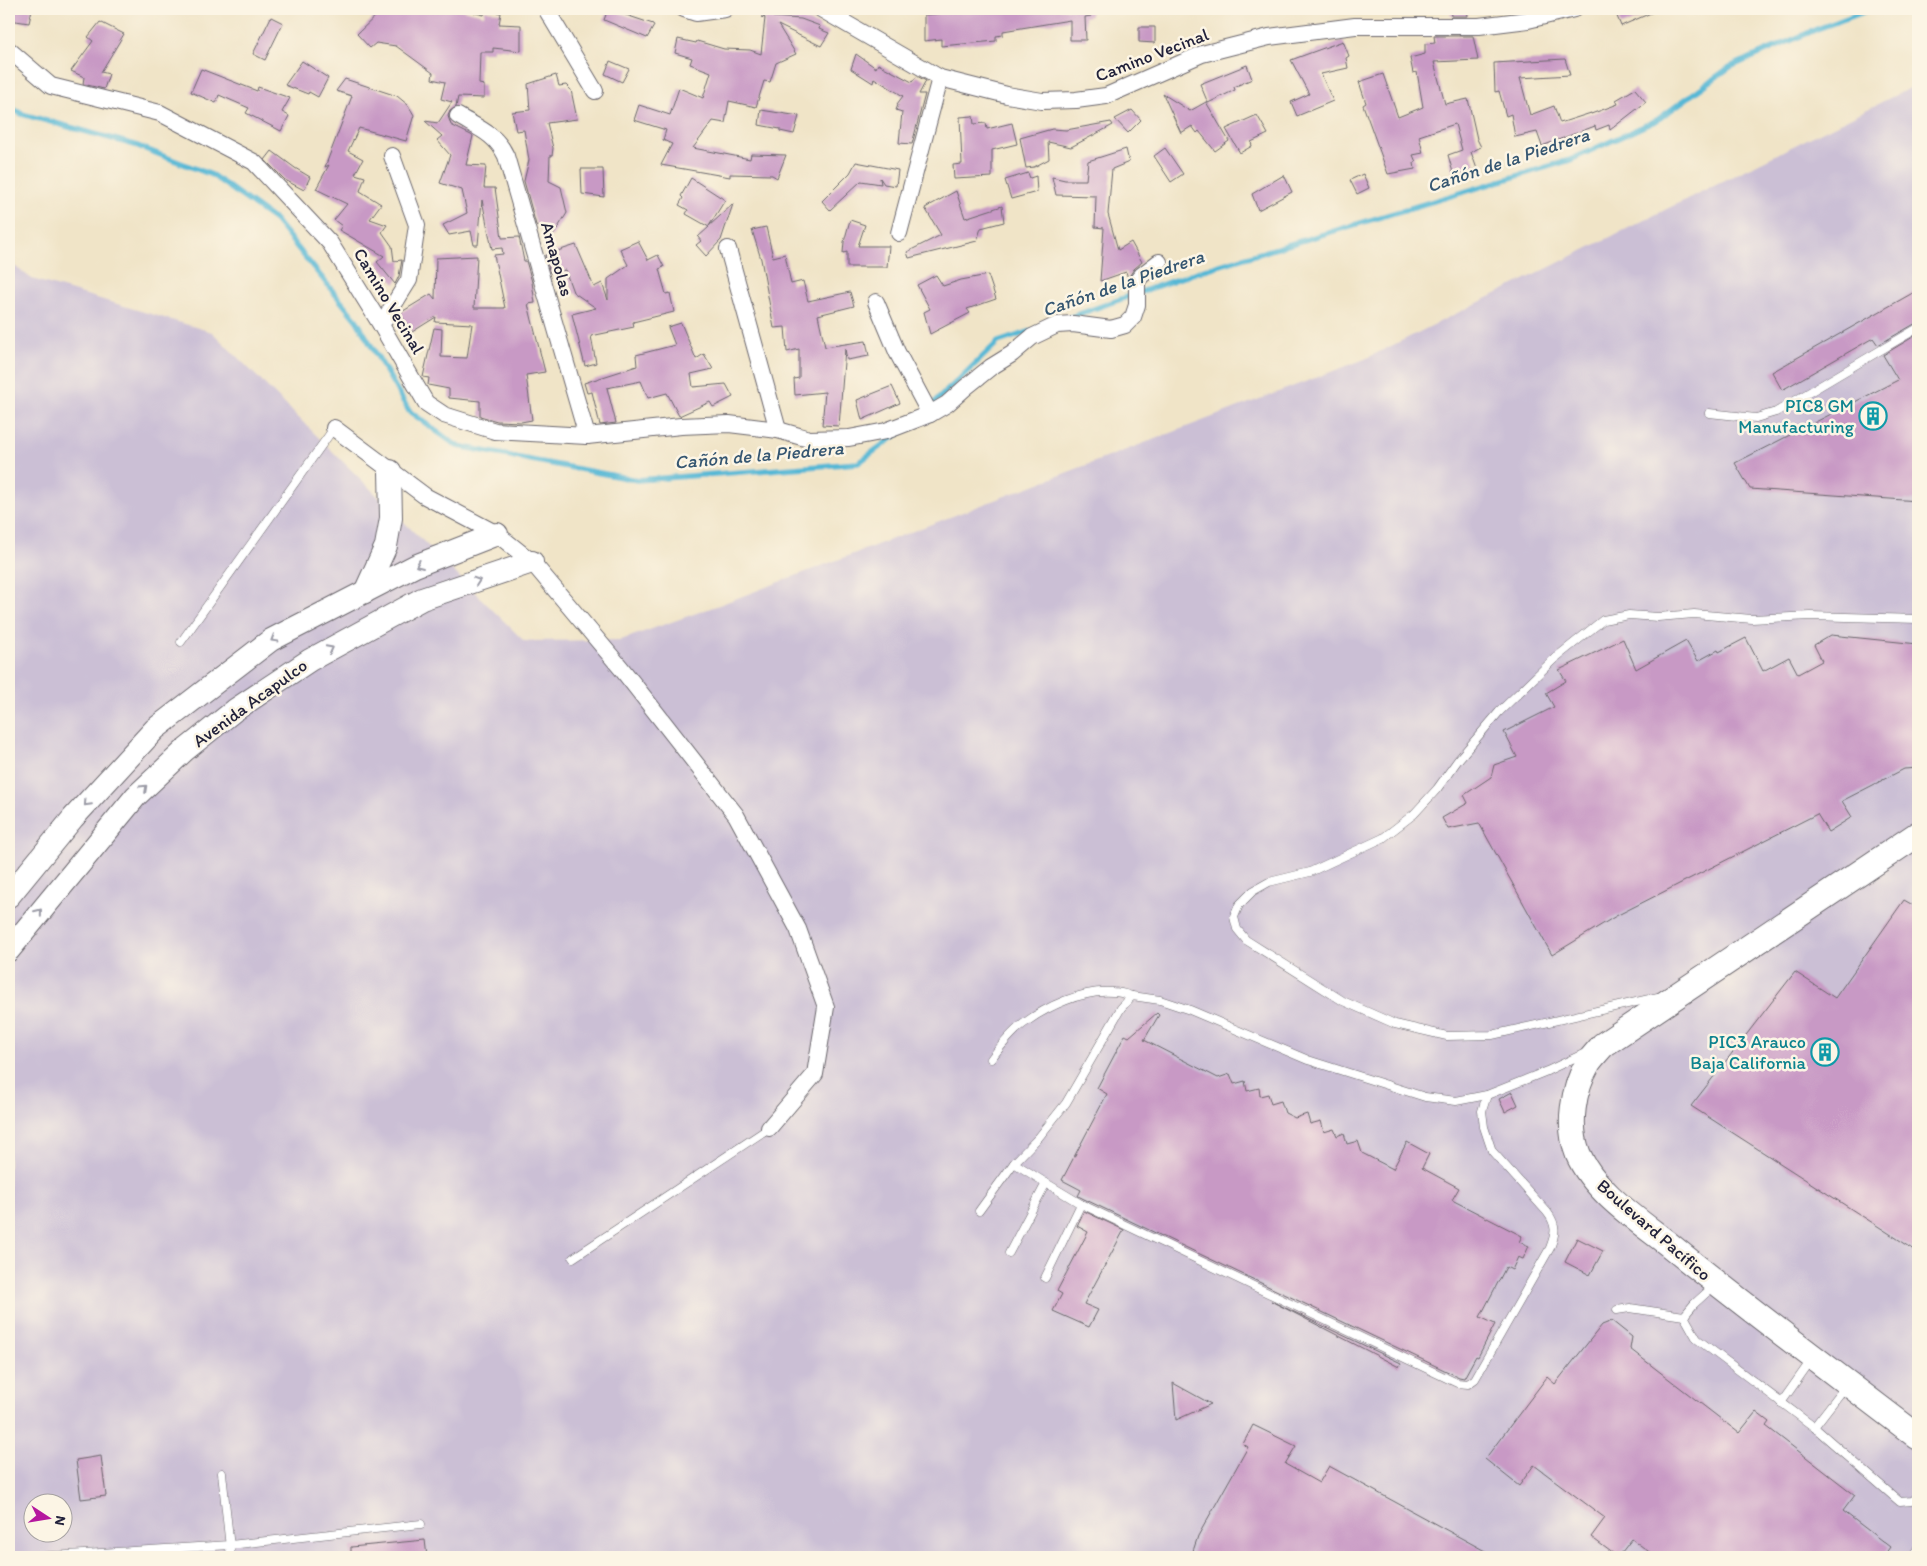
<svg xmlns="http://www.w3.org/2000/svg" width="1927" height="1566" viewBox="0 0 1927 1566" font-family="Itim,sans-serif">
<rect width="100%" height="100%" fill="#fcf5e5"/>
<filter id="ink" filterUnits="userSpaceOnUse"><feTurbulence type="fractalNoise" baseFrequency=".02" numOctaves="2"/><feDisplacementMap in="SourceGraphic" scale="10" xChannelSelector="R" yChannelSelector="G"/><feConvolveMatrix kernelMatrix="1 2 1 2 8 2 1 2 1" color-interpolation-filters="sRGB"/></filter>
<filter id="wash" filterUnits="userSpaceOnUse"><feTurbulence type="fractalNoise" baseFrequency=".0096" numOctaves="4" result="noise"/><feDisplacementMap in="SourceGraphic" scale="20" xChannelSelector="R" yChannelSelector="G"/><feGaussianBlur stdDeviation="1.12" result="paint"/><feColorMatrix in="noise" values="0 0 0 0 0 0 0 0 0 0 0 0 0 0 0 0 0 1.4 0 .05"/><feComposite in="paint" operator="in"/></filter>
<g filter="url(#wash)">
<rect width="100%" height="100%" fill="#f0e4c7"/>
<path fill="#cbbfd5" fill-rule="evenodd" d="M1918 84V1557H9V262L32 279 212 332 524 641 621 640 719 605 1365 359ZM32 1504H62V1534H32Z"/>
<g fill="none" stroke-linecap="round" stroke-linejoin="round">
<g stroke="#57b8d5" stroke-width="5.5">
<path d="M9 107 22 114 135 145 212 175 275 220 357 321 409 411 457 446 637 480 858 463 900 432"/>
<path d="M1068 318 1197 272 1570 160 1657 120 1730 67 1817 29 1872 9"/>
<path d="M930 407 998 342 1031 331"/>
</g>
</g>
<g id="blocks">
<g fill="#c899c5">
<path d="M9 9H32L29 23 9 20Z"/>
<path d="M383 9H459L484 15 485 10 501 13 499 24 521 25V51L493 48V52H480L479 84 484 85V98L458 97 456 107 450 111 448 116 451 125 473 136 466 165 486 166 484 188H495L502 238 519 237 524 261H526L532 282 535 303 528 304 545 372 526 375 532 420 521 422 497 421 480 416V401L449 398V389L428 385 429 378 423 377 434 328 442 329 441 357 467 358 472 324 435 322 436 317 412 332 400 313 431 294 435 299 436 258 477 256 474 308H505L494 255 503 254 502 248 492 249 482 200 478 245H474L471 231 449 235 443 225 467 213 462 190 440 183 450 155 437 140 442 136 425 121 438 123 452 102 441 99 445 82 432 79 433 73 396 46 376 43 370 48 357 34Z"/>
<path d="M608 9 653 24 654 26 647 38 604 20Z"/>
<path d="M765 9H768L773 17 801 19 820 26 819 29 829 33 821 46 778 25 796 54 776 63 770 82 764 81 756 107 729 101 725 123 713 121 693 148 750 159 751 154 786 155 777 178 772 175 730 174V177L661 165 672 144 663 140 666 130 634 120 639 105 670 115 679 88 703 98 711 72 690 64 692 58 675 53 678 39 696 43 697 41 724 49 750 50 761 54 765 18 761 17H765Z"/>
<path d="M947 9H1090L1091 16 1085 17 1086 40H1070V20L1003 31V35L996 36V41L941 46V39L924 41V15L948 13Z"/>
<path d="M1450 9H1467L1468 16H1451Z"/>
<path d="M1614 9H1660L1621 26Z"/>
<path d="M271 17 283 23 265 60 253 54Z"/>
<path d="M100 22 124 34 101 72 109 74 104 89 83 84 84 77 71 71 93 41 88 37Z"/>
<path d="M1139 27H1155V43L1139 42Z"/>
<path d="M1434 36H1473L1478 60 1434 62 1445 104 1468 99 1477 139 1481 147 1471 152 1477 169 1454 176 1448 155 1462 150 1455 124 1419 136 1423 153 1413 155 1416 162 1414 163 1415 169 1388 174 1363 105 1366 103 1359 82 1383 74 1398 117 1423 107 1417 72 1413 73 1410 58 1425 54V44L1435 43Z"/>
<path d="M1343 41 1349 56 1346 58 1348 68 1321 74 1333 101 1297 116 1291 102 1309 94 1291 60Z"/>
<path d="M856 54 876 68 878 64 912 82 917 76 926 81 919 94H925L912 144 899 143 902 112 896 110 898 105 897 104 903 96 874 78 873 83 851 69Z"/>
<path d="M1565 59 1570 75 1520 78 1530 115 1554 106 1560 123 1591 113V114L1618 104 1616 100 1635 89 1646 102 1610 130 1609 125 1596 130 1595 126 1542 146 1537 132 1515 137 1511 114 1506 116 1499 91 1495 92 1494 63Z"/>
<path d="M302 61 328 78 318 97 309 92 308 94 285 85Z"/>
<path d="M610 61 629 69 622 82 605 74Z"/>
<path d="M1247 65 1252 79 1234 87 1235 90 1208 103 1200 84Z"/>
<path d="M201 69 257 91 258 87 290 98 282 112 289 116 281 131 246 113 249 108 219 95 216 103 191 92Z"/>
<path d="M556 75 559 86 566 85 571 90 577 119 547 123 553 148 552 156H550L549 181 561 187 567 213 552 237 536 225 524 181 529 160 524 130 516 131 512 112 530 110 528 84Z"/>
<path d="M345 79 397 96 408 105 414 115 406 141 359 128 348 151 363 159 355 174 365 177 360 191 381 204 370 219 387 225 382 232 392 246 394 261 402 260 399 276 395 284 377 262 384 256 339 230 342 226 334 220 347 204 316 189 329 165 325 167 352 96 336 91Z"/>
<path d="M1163 94 1190 111 1206 102 1229 141 1215 151 1199 131 1197 133 1192 126 1181 133Z"/>
<path d="M761 110 799 116 794 134 780 131V129L759 125Z"/>
<path d="M1132 110 1141 120 1128 133 1115 119Z"/>
<path d="M1257 115 1268 134 1251 142 1252 146 1240 153 1226 129Z"/>
<path d="M973 116 974 124 986 123 987 129 1012 123 1017 144 992 150V177L954 179 953 165 962 164 960 117Z"/>
<path d="M1111 122 1113 125 1071 147 1048 142 1049 159 1034 167 1026 168 1020 138 1052 129 1066 130Z"/>
<path d="M1165 148 1183 174 1171 182 1154 156Z"/>
<path d="M1126 149 1129 162 1112 169 1108 214 1118 250 1131 242 1142 262 1134 269 1128 278 1126 272 1100 281 1104 228 1095 227 1096 196 1056 195 1052 177 1065 180H1086L1088 161Z"/>
<path d="M272 151 295 168 310 177 304 190 285 180 265 160Z"/>
<path d="M856 162 898 170 896 186 884 184 880 178 881 184 861 181 830 210 822 201 850 173Z"/>
<path d="M581 169H603L604 197 582 194Z"/>
<path d="M1028 173 1030 178 1036 176 1037 192 1011 199 1005 180Z"/>
<path d="M1363 174 1369 188 1357 194 1350 180Z"/>
<path d="M1284 175 1292 192 1258 210 1252 194Z"/>
<path d="M691 178 725 200 709 226 733 204 721 240 706 256 696 245 701 241 698 237 709 227 686 214 688 210 679 205 683 198 681 196Z"/>
<path d="M956 191 965 218 1002 206 1004 222 981 228 977 241 909 258 907 252 941 235 925 208Z"/>
<path d="M850 220 865 225 858 246H889L887 267H847V252L843 253 844 242Z"/>
<path d="M766 227 773 257 785 254 791 284 803 281 808 301 850 292 854 306 818 315 825 347 866 341 869 356 847 360 845 349 839 426 822 425 825 392 795 395 794 379 799 378V349L787 352 785 327 774 328 761 259 752 230Z"/>
<path d="M638 241 648 260 658 255 664 267 659 269 666 294 670 293 674 312 633 322 634 327 591 336 596 363 585 366 572 314 596 308 573 292 565 270 550 273 545 255 576 245 594 287 602 283 608 300V279L628 265 620 249Z"/>
<path d="M936 275 943 286 961 280 988 275 996 299 967 309 970 313 930 334 924 312 930 309 917 285Z"/>
<path d="M1918 290V322L1878 345 1873 338 1782 390 1772 372Z"/>
<path d="M681 323 696 359 704 354 713 369 691 374 693 387 726 384 733 397 713 407 710 402 679 416 667 393 648 398 641 381 607 388 616 423 600 425 592 392 587 393 584 383 637 366 636 355 675 345 668 327Z"/>
<path d="M1918 334V501L1750 489 1735 463 1898 380 1883 355Z"/>
<path d="M892 386 900 403 862 420 857 400Z"/>
<path d="M1831 635 1918 644V768L1904 769 1842 801 1852 817 1828 832 1817 814 1616 916 1552 955 1479 823 1448 829 1442 818 1468 803 1464 795 1491 777 1494 765 1517 757 1504 732 1554 707 1546 693 1566 681 1559 670 1623 639 1636 669 1686 641 1698 661 1718 650 1719 652 1746 638 1763 671 1789 657 1798 674 1822 661 1814 645Z"/>
<path d="M1904 900 1918 908V1252L1691 1106 1795 972 1835 998Z"/>
<path d="M1157 1013 1159 1015 1144 1040 1218 1078 1230 1074 1234 1084 1245 1081 1247 1091 1259 1088 1260 1096 1268 1094 1271 1104 1281 1101 1285 1113 1295 1118 1307 1114 1310 1124 1321 1121 1324 1132 1334 1129 1337 1136 1344 1133 1347 1144 1358 1141 1362 1153 1393 1169 1407 1142 1429 1154 1422 1168 1459 1188 1452 1200 1522 1236 1519 1242 1529 1246 1523 1259 1518 1257 1512 1270 1506 1267 1480 1317 1495 1324 1478 1357 1476 1356 1464 1378 1459 1377 1084 1199 1078 1196 1081 1190 1062 1180 1107 1094 1097 1088 1125 1035 1129 1037Z"/>
<path d="M1512 1092 1518 1105 1505 1112 1499 1099Z"/>
<path d="M1084 1211 1124 1230 1084 1304 1098 1310 1089 1327 1053 1311 1062 1294 1057 1291 1088 1232 1077 1226Z"/>
<path d="M1577 1238 1603 1251 1590 1275 1565 1262Z"/>
<path d="M1271 1301 1401 1363 1399 1367Z"/>
<path d="M1612 1321 1632 1337 1630 1349 1739 1433 1756 1412 1769 1422 1766 1426 1855 1495 1843 1511 1890 1547 1883 1557H1656L1632 1539 1618 1557 1591 1537 1605 1518 1534 1465 1519 1486 1485 1459 1547 1377 1555 1384 1602 1325Z"/>
<path d="M1173 1383 1211 1404 1176 1420Z"/>
<path d="M1253 1425 1296 1446 1285 1464 1319 1483 1329 1466 1496 1557H1191L1198 1536 1248 1447 1243 1444Z"/>
<path d="M101 1456 106 1496 81 1499 76 1460Z"/>
<path d="M425 1540 427 1557H351V1547Z"/>
</g>
</g>
</g>
<g filter="url(#ink)">
<use href="#blocks" fill-opacity="0" stroke="#6a666c" stroke-width="1"/>
<g fill="none" stroke-linecap="round" stroke-linejoin="round">
<g stroke="#6a666c" stroke-width="9">
<g id="service">
<path d="M1709 413 1756 418 1776 412 1918 328"/>
<path d="M181 642 334 428"/>
<path d="M1658 997 1492 1035 1447 1036 1395 1024 1343 1001 1246 940 1237 929 1234 917 1239 905 1253 891 1269 882 1310 872 1383 838 1414 814 1437 789 1458 760 1499 712 1554 659 1603 620 1629 615 1658 617 1694 614 1752 619 1810 616 1918 619"/>
<path d="M991 1059C1000 1047 1011 1033 1023 1024 1046 1007 1083 989 1113 992 1119 992 1126 994 1132 996"/>
<path d="M1046 1183 1081 1204 1457 1383 1468 1384 1475 1379 1550 1248C1556 1233 1557 1225 1547 1212L1492 1151 1484 1127 1482 1111 1487 1095"/>
<path d="M979 1211 1014 1163 1039 1137 1066 1103 1121 1008 1132 996 1160 1000 1190 1010 1308 1060 1425 1097 1456 1101 1487 1095 1547 1071 1585 1053"/>
<path d="M1009 1253 1046 1183 1014 1163"/>
<path d="M573 1258 769 1128"/>
<path d="M1045 1278 1081 1204"/>
<path d="M1715 1285 1694 1304 1684 1316 1697 1339 1814 1427 1900 1502 1912 1501 1918 1497"/>
<path d="M1617 1310 1630 1308 1684 1316"/>
<path d="M1781 1403 1812 1359"/>
<path d="M1814 1427 1845 1387"/>
<path d="M222 1473 231 1557"/>
<path d="M35 1557 230 1545 421 1524"/>
<path d="M1912 1557 1918 1548"/>
</g>
</g>
<g stroke="#6a666c" stroke-width="18">
<g id="minor">
<path d="M546 9 595 91"/>
<path d="M684 9 696 13 725 9"/>
<path d="M821 9 940 78 1007 95 1042 101 1076 100 1106 96 1202 54 1269 37 1355 26H1479L1528 20 1574 9"/>
<path d="M9 50 51 86 160 113 254 162 330 243 381 325 426 403 444 415 495 431 587 436 681 426 729 424 778 430 809 439 849 438 886 431 930 414 947 404 966 387 991 367 1012 354 1032 337 1057 325 1073 324 1111 329 1125 325 1133 317 1137 305V281L1142 275 1159 262"/>
<path d="M458 116C478 128 496 134 506 156L587 436"/>
<path d="M899 233 940 78"/>
<path d="M728 249 778 430"/>
<path d="M876 302 897 352 930 414"/>
<path d="M381 325 409 280 417 225 392 156"/>
<path d="M334 428 425 496 497 534 532 562 621 668 736 815 798 929 826 1007 815 1074 769 1128"/>
</g>
</g>
<g stroke="#6a666c" stroke-width="24">
<g id="secondary">
<path d="M365 592 386 546 391 518 390 471"/>
<path d="M9 896 73 818 155 729 271 640 415 566 497 534"/>
<path d="M9 950 136 796 184 751 235 710 310 660 422 599 532 562"/>
</g>
</g>
<g stroke="#6a666c" stroke-width="27">
<path id="primary" d="M1918 834 1603 1045C1598 1051 1592 1057 1588 1063 1573 1089 1567 1126 1578 1154 1594 1192 1641 1222 1672 1247 1752 1312 1836 1374 1918 1437"/>
</g>
<use href="#service" stroke="#fff" stroke-width="8"/>
<use href="#minor" stroke="#fff" stroke-width="16"/>
<use href="#secondary" stroke="#fff" stroke-width="22"/>
<use href="#primary" stroke="#fff" stroke-width="25"/>
</g>
<defs><path id="oneway-chevron" d="M-2-3.5L2.5 0L-2 3.5" fill="none" stroke-width="1.6" stroke-linecap="round" stroke-linejoin="round" transform="scale(1.25)"/></defs>
<g stroke="#9c9ca7">
<use href="#oneway-chevron" transform="translate(419 565) rotate(157)"/>
<use href="#oneway-chevron" transform="translate(477 581) rotate(-19)"/>
<use href="#oneway-chevron" transform="translate(274 639) rotate(149)"/>
<use href="#oneway-chevron" transform="translate(330 649) rotate(-28)"/>
<use href="#oneway-chevron" transform="translate(144 788) rotate(-43)"/>
<use href="#oneway-chevron" transform="translate(87 803) rotate(133)"/>
<use href="#oneway-chevron" transform="translate(39 912) rotate(-51)"/>
</g>
</g>
<defs>
<g id="building-ring" transform="scale(1.4375)"><circle r="9.5" fill="#fcf5e5" stroke="#0f9aa8" stroke-width="1.5"/><path d="M-4-6H4V6H1V3H-1V6H-4ZM-2.5-4.3h1.7v1.8h-1.7ZM.8-4.3h1.7v1.8H.8ZM-2.5-1h1.7V.8h-1.7ZM.8-1h1.7V.8H.8Z" fill="#0f9aa8"/></g>
</defs>
<g fill-rule="evenodd">
<use href="#building-ring" x="1873" y="416"/>
<use href="#building-ring" x="1825" y="1052"/>
</g>
<g text-anchor="middle" dominant-baseline="central" stroke-width="5" stroke-linejoin="round" paint-order="stroke">
<g font-size="18" fill="#22223b" stroke="#fcf5e5">
<text transform="translate(1152 55) rotate(-21)">Camino Vecinal</text>
<text transform="translate(557 259) rotate(74)">Amapolas</text>
<text transform="translate(389 301) rotate(59)">Camino Vecinal</text>
<text transform="translate(250 703) rotate(-36)">Avenida Acapulco</text>
<text transform="translate(1654 1230) rotate(41)">Boulevard Pacífico</text>
</g>
<g font-size="18" fill="#0d838f" stroke="#fcf5e5" text-anchor="end">
<text x="1854" y="406">PIC8 GM<tspan x="1854" dy="21">Manufacturing</tspan></text>
<text x="1806" y="1042">PIC3 Arauco<tspan x="1806" dy="21">Baja California</tspan></text>
</g>
<g font-size="19" font-style="italic" fill="#355671" stroke="#fcf5e5">
<text transform="translate(1508 160) rotate(-18)">Cañón de la Piedrera</text>
<text transform="translate(1123 283) rotate(-19)">Cañón de la Piedrera</text>
<text transform="translate(759 455) rotate(-5)">Cañón de la Piedrera</text>
</g>
</g>
<rect width="1927" height="1566" fill="none" stroke="#fcf5e5" stroke-width="30"/>
<g transform="translate(48 1518) rotate(102)"><circle r="24" fill="#fcf5e5" stroke="#a5a1a1"/>
<path d="M0-4L9 19L0 12L-9 19Z" fill="#b5179e"/>
<text y="-8" font-size="14" font-weight="bold" text-anchor="middle" fill="#22223b">N</text>
</g>
</svg>
